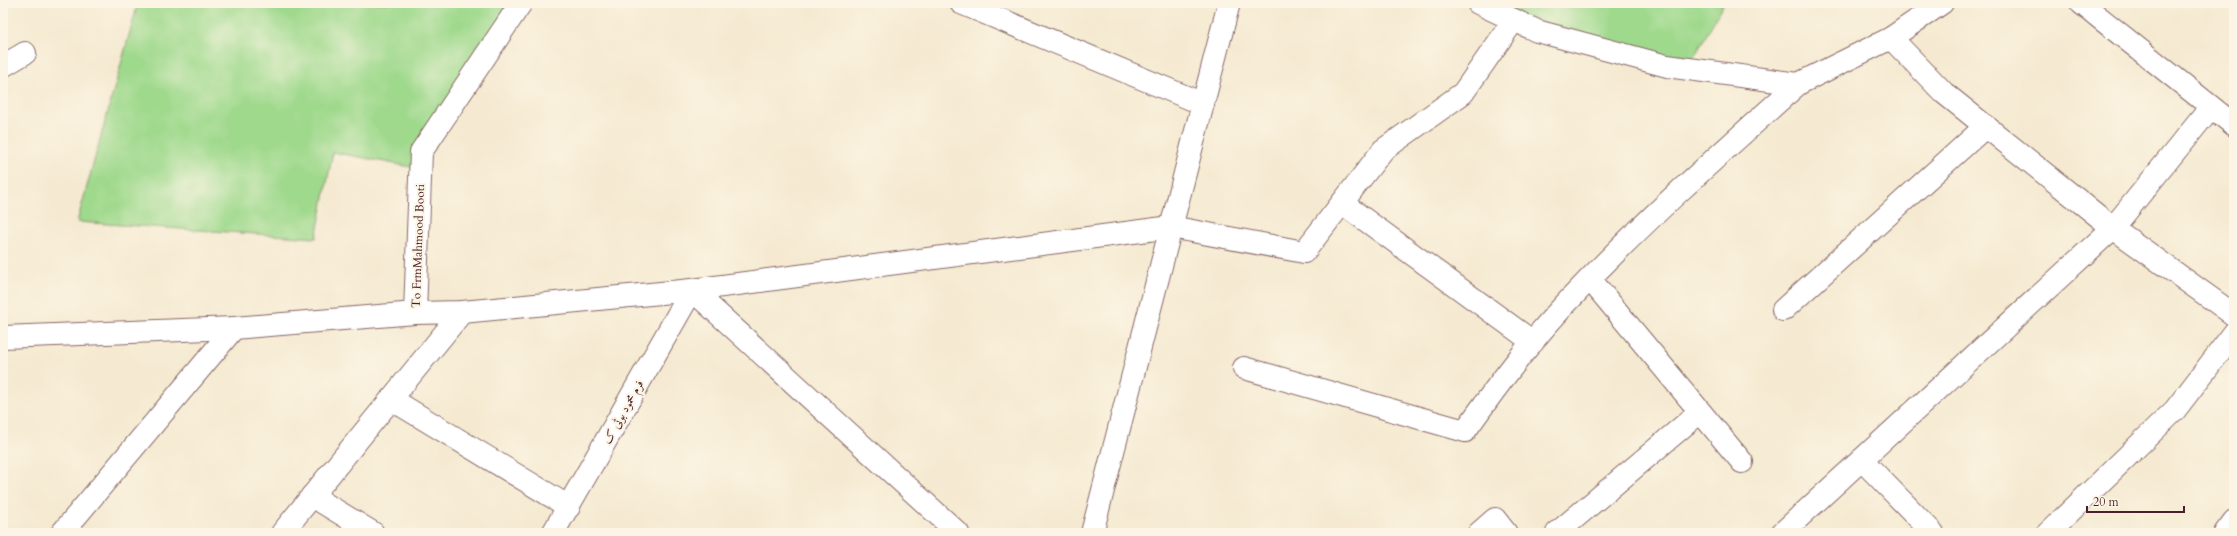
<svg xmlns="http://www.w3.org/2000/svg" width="2237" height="536" viewBox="0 0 2237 536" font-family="Cardo,Amiri,serif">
<rect width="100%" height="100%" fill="#fcf5e5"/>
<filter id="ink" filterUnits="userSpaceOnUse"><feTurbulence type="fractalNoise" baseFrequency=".025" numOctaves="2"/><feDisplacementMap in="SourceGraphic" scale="8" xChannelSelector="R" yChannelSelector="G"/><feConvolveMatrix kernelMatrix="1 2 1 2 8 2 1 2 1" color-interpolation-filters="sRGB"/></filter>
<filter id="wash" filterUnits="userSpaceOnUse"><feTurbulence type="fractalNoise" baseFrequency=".012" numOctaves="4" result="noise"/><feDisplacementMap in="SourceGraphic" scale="16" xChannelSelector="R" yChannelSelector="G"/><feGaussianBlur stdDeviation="0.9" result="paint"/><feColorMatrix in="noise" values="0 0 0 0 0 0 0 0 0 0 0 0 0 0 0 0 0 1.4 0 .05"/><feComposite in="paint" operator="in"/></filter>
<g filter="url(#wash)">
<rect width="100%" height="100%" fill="#f5ead1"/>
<g fill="#9fd98c" stroke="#747c5c">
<path d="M138 3H521L421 169 333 152 316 238 77 222Z"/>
<path d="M1478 3H1724L1688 68Z"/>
</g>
</g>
<g filter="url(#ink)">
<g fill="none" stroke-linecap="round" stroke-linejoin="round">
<g stroke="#866665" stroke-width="24">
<g id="minor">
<path d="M961 3 1203 104"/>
<path d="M1478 3 1537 31 1667 66 1798 84 1891 38 1942 3"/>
<path d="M2081 3 2234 125"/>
<path d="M1891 38 1944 93 2113 228 2234 315"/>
<path d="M3 66 25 53"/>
<path d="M1342 203 1533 342"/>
<path d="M1590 279 1742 462"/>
<path d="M692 290 958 533"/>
<path d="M1783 310 1986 126"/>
<path d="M415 313 421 152 521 3"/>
<path d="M3 337 234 328 415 313 462 312 692 290 1171 227 1304 252 1383 150 1463 93 1514 20"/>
<path d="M1244 368 1465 431C1499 383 1534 336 1575 294 1645 220 1722 152 1798 84"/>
<path d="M391 399 569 507"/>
<path d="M1862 460 1933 533"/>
<path d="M312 496 373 533"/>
<path d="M62 533 234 328"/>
<path d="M282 533 462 312"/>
<path d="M553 533 692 290"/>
<path d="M1092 533 1229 3"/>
<path d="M1479 533 1495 519 1506 533"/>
<path d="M1557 533 1700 412"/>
<path d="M1782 533 2113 228 2211 107"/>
<path d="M2048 533 2175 410 2234 333"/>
<path d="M2225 533 2234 521"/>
</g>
</g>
<use href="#minor" stroke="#fff" stroke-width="22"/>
</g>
</g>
<g text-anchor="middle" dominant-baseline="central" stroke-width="4" stroke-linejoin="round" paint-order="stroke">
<g font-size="12" fill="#4a1f2b" stroke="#fcf5e5">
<text transform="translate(418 246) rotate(-88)">To FrmMahmood Booti</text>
<text transform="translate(623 412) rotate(-61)">فرم محمود بوٹی ک</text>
</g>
</g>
<rect width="2237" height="536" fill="none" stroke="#fcf5e5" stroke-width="16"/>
<path d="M2087 506v6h97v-6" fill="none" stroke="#4a1f2b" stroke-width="2"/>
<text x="2093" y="506" font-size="12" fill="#4a1f2b" stroke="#fcf5e5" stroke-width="3" paint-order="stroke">20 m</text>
</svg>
